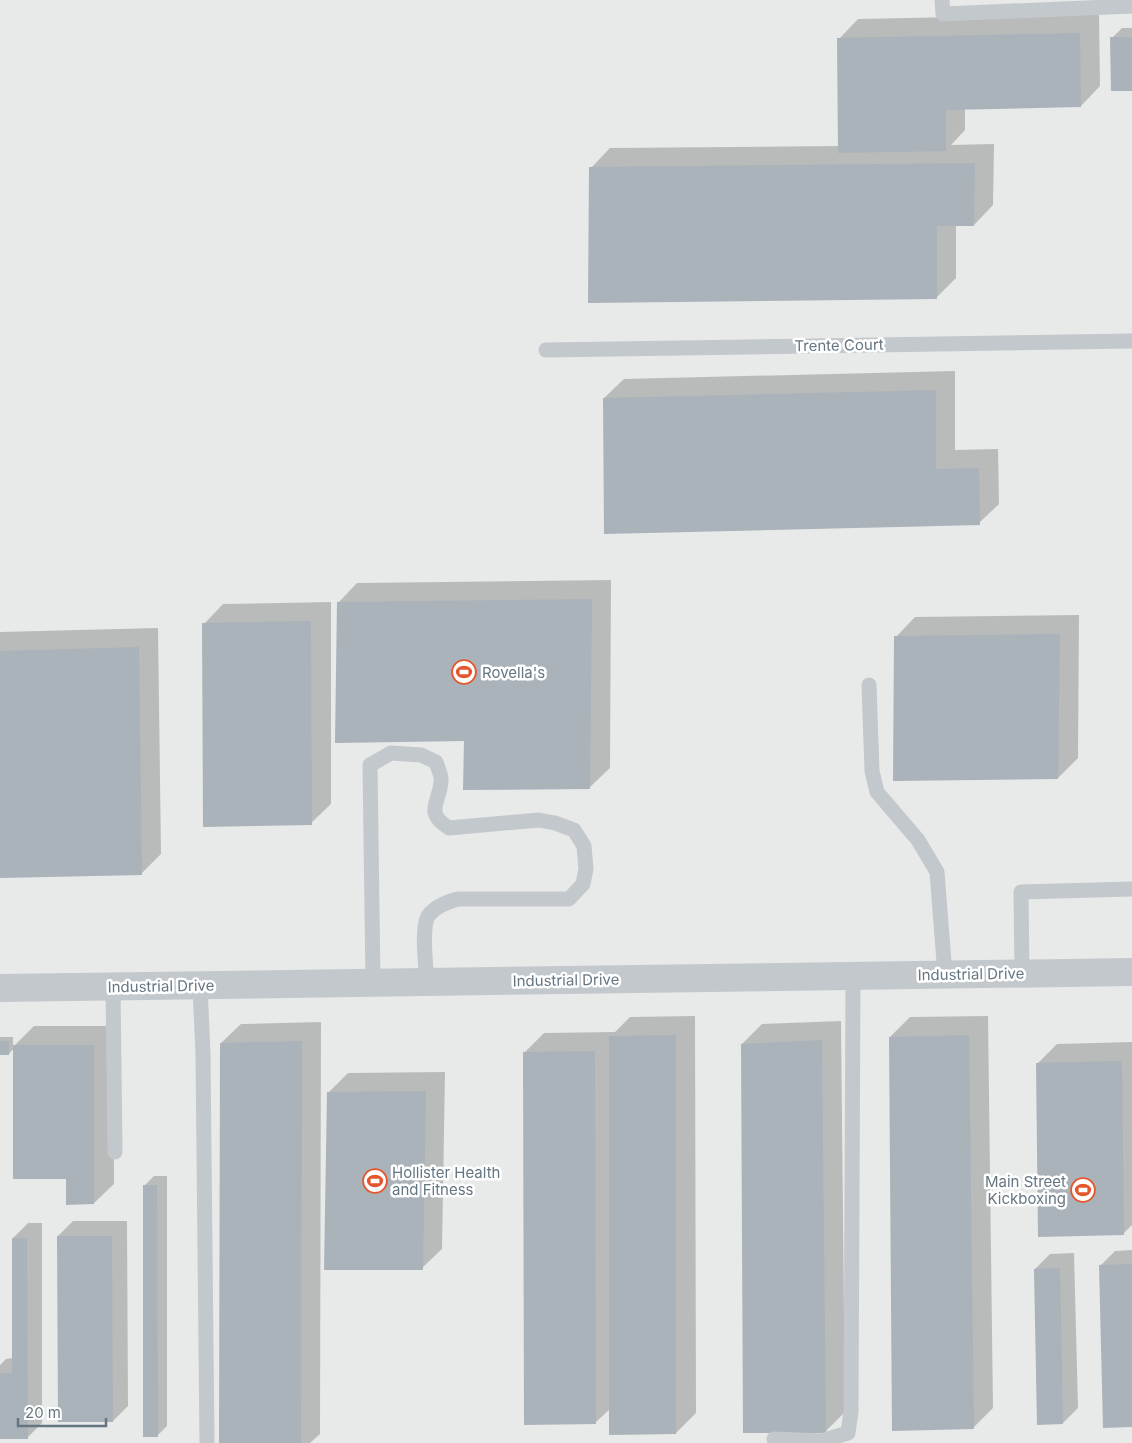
<svg xmlns="http://www.w3.org/2000/svg" width="1132" height="1443" viewBox="0 0 1132 1443" font-family="Inter,sans-serif">
<rect width="100%" height="100%" fill="#fafaf8"/>
<rect fill="#e8e9e9" x="0" y="0" width="1132" height="1443"/>
<g fill="#0003">
<path d="M1099 14 1100 86 1081 106 965 109V130L951 145 994 144 993 205 974 225H956V278L936 298 591 168 610 148 839 146V39L858 19Z"/>
<path d="M1122 28H1132V90L1112 38Z"/>
<path d="M955 371V450L998 449 999 504 979 523 604 398 624 379Z"/>
<path d="M611 580 610 768 590 787 465 740 338 603 357 583Z"/>
<path d="M331 602V804L311 823 204 624 223 604Z"/>
<path d="M1079 615 1078 758 1058 778 896 637 915 617Z"/>
<path d="M158 628 161 854 141 874 0 877V632Z"/>
<path d="M695 1016 696 1413 676 1433 611 1408 596 1422 524 1053 544 1033 615 1032 630 1017Z"/>
<path d="M988 1016 993 1408 973 1428 890 1037 910 1017Z"/>
<path d="M841 1021 845 1412 825 1432 742 1044 762 1024Z"/>
<path d="M321 1022 320 1434 310 1443H220L221 1043 241 1024Z"/>
<path d="M34 1026H113L114 1184 94 1203 67 1177 14 1048 9 1054H0V1037H13V1047Z"/>
<path d="M1132 1042V1225L1123 1234 1037 1064 1057 1044Z"/>
<path d="M445 1072 442 1249 422 1268 328 1093 348 1073Z"/>
<path d="M154 1176H167V1426L157 1436 144 1186Z"/>
<path d="M73 1221H127L128 1406 113 1421 58 1236Z"/>
<path d="M28 1223H42V1423L27 1438H0V1365L6 1359 13 1358V1238Z"/>
<path d="M1132 1250V1426L1100 1266 1115 1251Z"/>
<path d="M1074 1253 1078 1408 1063 1423 1035 1269 1050 1254Z"/>
</g>
<g fill="#aab3b9">
<path d="M1080 33 1081 107 946 110V151L838 153 837 38Z"/>
<path d="M1110 37H1132V91H1111Z"/>
<path d="M975 163 974 226H937V299L588 303 589 167Z"/>
<path d="M936 390V469L979 468 980 525 604 534 603 398Z"/>
<path d="M592 599 590 789 463 790 464 741 335 743 337 602Z"/>
<path d="M311 621 312 825 203 827 202 623Z"/>
<path d="M1060 634 1058 779 893 781 894 636Z"/>
<path d="M139 647 142 875 0 878V651Z"/>
<path d="M676 1035V1434L609 1435V1036Z"/>
<path d="M969 1035 974 1429 892 1431 889 1037Z"/>
<path d="M822 1040 826 1433H743L741 1044Z"/>
<rect x="0" y="1041" width="9" height="14"/>
<path d="M302 1041 301 1443H219L220 1043Z"/>
<path d="M13 1045H94V1204L66 1205V1179H13Z"/>
<path d="M595 1051 596 1424 524 1425 523 1052Z"/>
<path d="M1122 1061 1124 1235 1038 1237 1036 1063Z"/>
<path d="M426 1091 423 1270H324L327 1092Z"/>
<path d="M143 1185H157L158 1437H143Z"/>
<path d="M57 1236H112L113 1422H58Z"/>
<path d="M12 1238H27L28 1439H0V1373H12Z"/>
<path d="M1132 1264V1427L1103 1428 1099 1265Z"/>
<path d="M1060 1268 1063 1424 1037 1425 1034 1269Z"/>
</g>
<g fill="none" stroke-linecap="round" stroke-linejoin="round">
<g stroke="#c3c8cc" stroke-width="15">
<path d="M942 0 943 14 1132 6"/>
<path d="M546 350 1132 341"/>
<path d="M869 685 872 771 877 792 918 840 937 872 945 975"/>
<path d="M1022 974 1021 892 1132 889"/>
<path d="M373 983 370 765 391 753 421 755 436 762C438 768 442 776 441 782 439 804 424 812 449 828L539 820 555 823 574 830 584 846 586 869 583 884 569 899H458C447 902 435 906 428 916 421 929 426 966 427 982"/>
<path d="M200 985 203 1055 207 1443"/>
<path d="M113 987 115 1152"/>
<path d="M774 1439 821 1441 848 1433 851 1411 853 976"/>
</g>
<path stroke="#c3c8cc" stroke-width="28" d="M0 988 1132 972"/>
</g>
<defs>
<g id="stadium-ring" transform="scale(1.25)"><circle r="9.5" fill="#fff" stroke="#e4572e" stroke-width="1.5"/><path d="M0-5a6.5 5 0 1 0 0 10a6.5 5 0 1 0 0-10ZM-3.5-1.8h7v3.6h-7Z" fill="#e4572e"/></g>
</defs>
<g fill-rule="evenodd">
<use href="#stadium-ring" x="464" y="672"/>
<use href="#stadium-ring" x="375" y="1181"/>
<use href="#stadium-ring" x="1083" y="1190"/>
</g>
<g text-anchor="middle" dominant-baseline="central" stroke-width="5" stroke-linejoin="round" paint-order="stroke">
<g font-size="15" fill="#657683" stroke="#fff">
<text transform="translate(839 345) rotate(-1)">Trente Court</text>
<text transform="translate(971 974) rotate(-1)">Industrial Drive</text>
<text transform="translate(566 980) rotate(-1)">Industrial Drive</text>
<text transform="translate(161 986) rotate(-1)">Industrial Drive</text>
</g>
<g font-size="15" fill="#657683" stroke="#fff" text-anchor="start">
<text x="482" y="672">Rovella's</text>
<text x="392" y="1172">Hollister Health<tspan x="392" dy="17">and Fitness</tspan></text>
<text x="1066" y="1181" text-anchor="end">Main Street<tspan x="1066" dy="17">Kickboxing</tspan></text>
</g>
</g>
<path d="M18 1418v8h88v-8" fill="none" stroke="#657683" stroke-width="2.5"/>
<text x="25" y="1418" font-size="15" fill="#657683" stroke="#ffffff" stroke-width="4" paint-order="stroke">20 m</text>
</svg>
